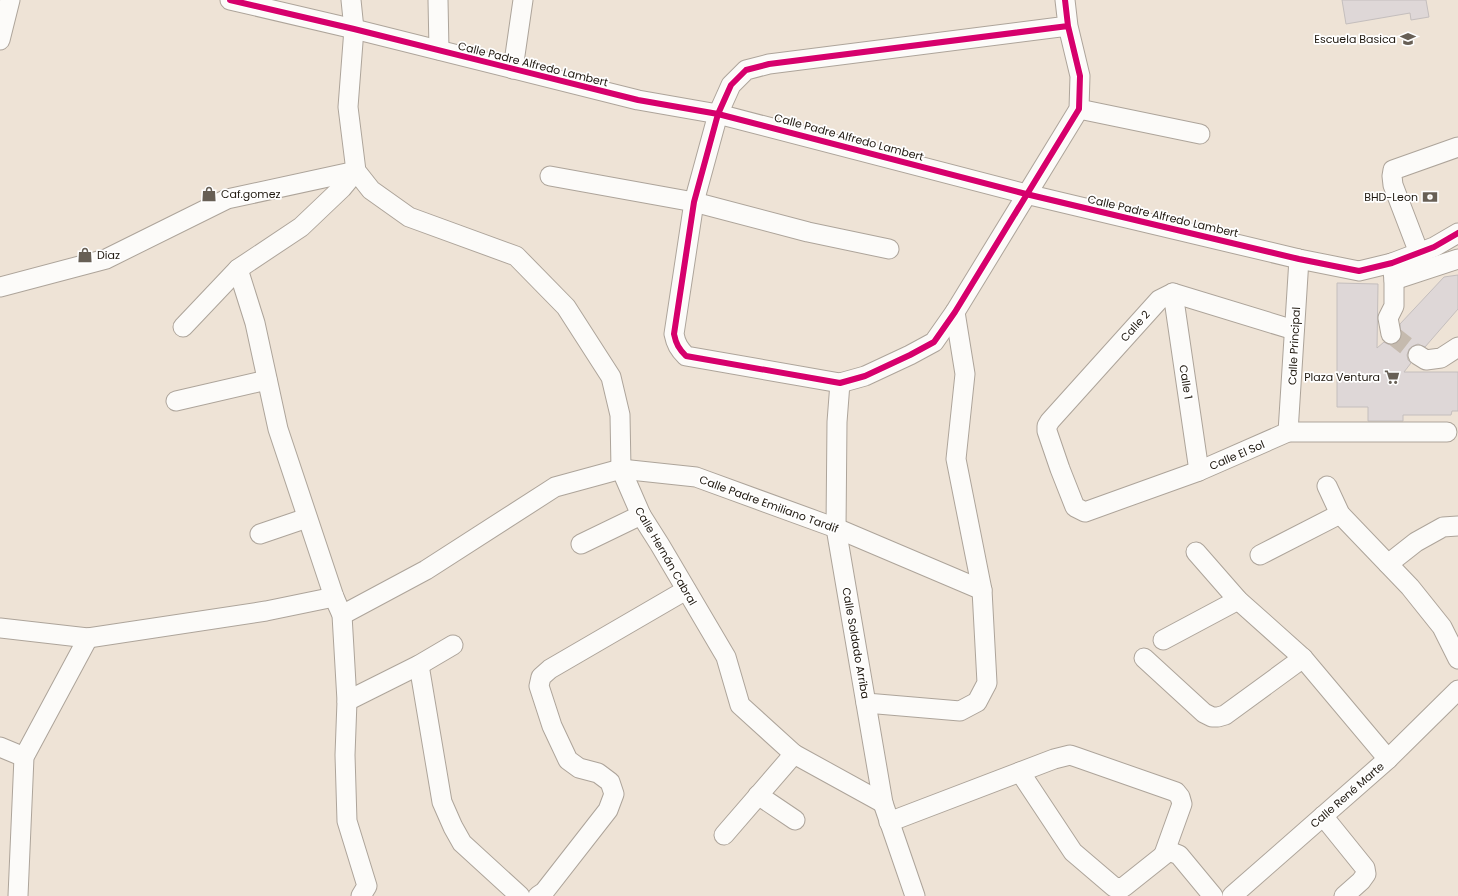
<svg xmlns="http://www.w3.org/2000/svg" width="1458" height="896" viewBox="0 0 1458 896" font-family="Poppins,sans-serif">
<rect width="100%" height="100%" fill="#eee3d6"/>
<g fill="#ded7d7" stroke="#c4bebd">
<path d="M1342 0H1426L1429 17 1411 20 1410 13 1346 24Z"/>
<path d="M1458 275V309L1425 347 1418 344 1413 346 1409 349 1407 355 1408 360 1411 363 1404 372H1458V411H1452L1451 415H1403V421H1368V407H1337V283L1378 284 1377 348 1384 342 1388 344 1393 345 1398 342 1401 337 1400 324 1444 277Z"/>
</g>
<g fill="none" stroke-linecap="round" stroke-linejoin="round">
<path stroke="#c5baae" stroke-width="19" stroke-dasharray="19 10" stroke-linecap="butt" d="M1391 334 1418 355"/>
<g stroke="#ada49a" stroke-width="21">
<g id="minor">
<path d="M230 0 354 29 638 100 718 114 1026 194 1299 259 1359 271 1392 263 1434 247 1458 233"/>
<path d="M351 0 354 29 348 107 356 171 371 190 409 217 516 256 566 307 611 377 620 415 621 469 641 515 660 545 726 657 740 705 794 754 883 803"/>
<path d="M438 0 439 50"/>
<path d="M1065 0 1068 26 1080 76 1079 109 955 312 934 342 910 355 865 376 840 383 686 356C679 349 676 344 674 334L694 202 718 114 731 85 746 70 769 64 1068 26"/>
<path d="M0 40 10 0"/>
<path d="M513 69 523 0"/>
<path d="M1079 109 1200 134"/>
<path d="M550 176 694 202 808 232 889 249"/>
<path d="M1419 253 1393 185 1392 176 1393 170 1458 147"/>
<path d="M238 269 255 323 278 429 334 597 342 615 347 701 345 755 347 821 367 886 361 896"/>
<path d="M1394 280 1458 259"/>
<path d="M0 287 106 259 227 199 356 171"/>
<path d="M1173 293 1199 471"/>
<path d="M183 327 238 269 301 227 342 188 356 171"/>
<path d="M1294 330 1173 293 1159 300 1050 421 1047 426V431L1060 469 1075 507 1085 512 1199 471 1288 432H1447"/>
<path d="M1391 334 1388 318 1394 306V280L1392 263"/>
<path d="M1418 355 1426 360 1441 358 1458 347"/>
<path d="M840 383 837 422 836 528 883 803 915 896"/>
<path d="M176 401 267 380"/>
<path d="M1288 432 1299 259"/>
<path d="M1327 486 1340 514 1410 587 1442 627 1458 659"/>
<path d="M260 534 307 518"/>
<path d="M581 544 641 515"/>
<path d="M1196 552 1238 600 1303 658 1388 759"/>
<path d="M1260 555 1340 514"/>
<path d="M1388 564 1416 542 1443 527 1458 526"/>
<path d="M342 615 426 570 555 487 621 469 696 477 836 528 982 590"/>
<path d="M0 628 88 638 266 611 334 597"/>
<path d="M1163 640 1238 600"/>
<path d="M1144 658 1204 713 1212 717H1218L1225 715 1303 658"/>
<path d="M419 665 442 802 453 827 462 843 520 896"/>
<path d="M347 701 419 665 453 645"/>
<path d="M866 703 960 711 977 702 987 683 982 590 956 459 965 374 955 312"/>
<path d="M0 747 24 757"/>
<path d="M1020 772 1073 852 1114 887 1122 888 1125 886 1169 851 1179 855 1213 896"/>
<path d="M758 795 795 820"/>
<path d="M1323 816 1365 868 1366 874 1361 881 1344 896"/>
<path d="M889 822 1054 759 1070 755 1076 757 1176 792 1180 797 1182 804 1164 854"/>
<path d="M724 835 794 754"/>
<path d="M18 896 24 757 88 638"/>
<path d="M538 896 544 892 608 810 614 794 610 782 598 773 579 768 568 760 552 726 539 686 541 677 550 669 686 590"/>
<path d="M1232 896 1388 759 1458 690"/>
</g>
</g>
<use href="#minor" stroke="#fcfbf9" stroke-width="19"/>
<g stroke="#fff" stroke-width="8">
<g id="cycleway">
<path d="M230 0 354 29 638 100 718 114 1026 194 1299 259 1359 271 1392 263 1434 247 1458 233"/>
<path d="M1065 0 1068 26 1080 76 1079 109 955 312 934 342 910 355 865 376 840 383 686 356C679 349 676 344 674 334L694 202 718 114 731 85 746 70 769 64 1068 26"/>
</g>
</g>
<use href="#cycleway" stroke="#d6006c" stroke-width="6"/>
</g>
<defs>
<g id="school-bare" transform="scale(1.2)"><path d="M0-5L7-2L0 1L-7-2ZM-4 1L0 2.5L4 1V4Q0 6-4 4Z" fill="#675f55" stroke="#fff" stroke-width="2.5" paint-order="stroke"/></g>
<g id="shop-bare" transform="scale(1.2)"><path d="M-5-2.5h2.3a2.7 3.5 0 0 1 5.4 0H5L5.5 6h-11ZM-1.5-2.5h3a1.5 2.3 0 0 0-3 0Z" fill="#675f55" stroke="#fff" stroke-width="2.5" paint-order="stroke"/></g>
<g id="bank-bare" transform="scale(1.2)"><path d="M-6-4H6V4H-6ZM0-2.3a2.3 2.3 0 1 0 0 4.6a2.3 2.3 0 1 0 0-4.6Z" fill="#675f55" stroke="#fff" stroke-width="2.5" paint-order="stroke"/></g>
<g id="supermarket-bare" transform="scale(1.2)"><path d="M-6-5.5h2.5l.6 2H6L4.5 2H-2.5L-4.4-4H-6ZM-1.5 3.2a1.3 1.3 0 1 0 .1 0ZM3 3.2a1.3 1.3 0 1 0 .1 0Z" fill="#675f55" stroke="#fff" stroke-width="2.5" paint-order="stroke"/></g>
</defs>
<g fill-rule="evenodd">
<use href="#school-bare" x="1408" y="39"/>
<use href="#shop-bare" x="209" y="194"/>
<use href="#bank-bare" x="1430" y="197"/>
<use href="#shop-bare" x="85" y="255"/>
<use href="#supermarket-bare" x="1392" y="377"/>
</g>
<g text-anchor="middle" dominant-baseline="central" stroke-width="3.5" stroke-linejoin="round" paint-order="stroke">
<g font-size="11" fill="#1f180f" stroke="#fff" text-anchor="end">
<text x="1396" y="39">Escuela Basica</text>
<text x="221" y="194" text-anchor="start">Caf.gomez</text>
<text x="1418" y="197">BHD-Leon</text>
<text x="97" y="255" text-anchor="start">Diaz</text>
<text x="1380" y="377">Plaza Ventura</text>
</g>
<g font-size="11" fill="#1f180f" stroke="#fff">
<text transform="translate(533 64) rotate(14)">Calle Padre Alfredo Lambert</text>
<text transform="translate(849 137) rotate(15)">Calle Padre Alfredo Lambert</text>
<text transform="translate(1163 216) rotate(13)">Calle Padre Alfredo Lambert</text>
<text transform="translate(1135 326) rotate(-48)">Calle 2</text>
<text transform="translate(1294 346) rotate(-87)">Calle Principal</text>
<text transform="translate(1186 382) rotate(81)">Calle 1</text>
<text transform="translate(1237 455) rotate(-23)">Calle El Sol</text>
<text transform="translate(769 504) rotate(20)">Calle Padre Emiliano Tardif</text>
<text transform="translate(666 556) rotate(60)">Calle Hernán Cabral</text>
<text transform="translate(856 643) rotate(80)">Calle Soldado Arriba</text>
<text transform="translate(1347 795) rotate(-41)">Calle René Marte</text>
</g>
</g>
</svg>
